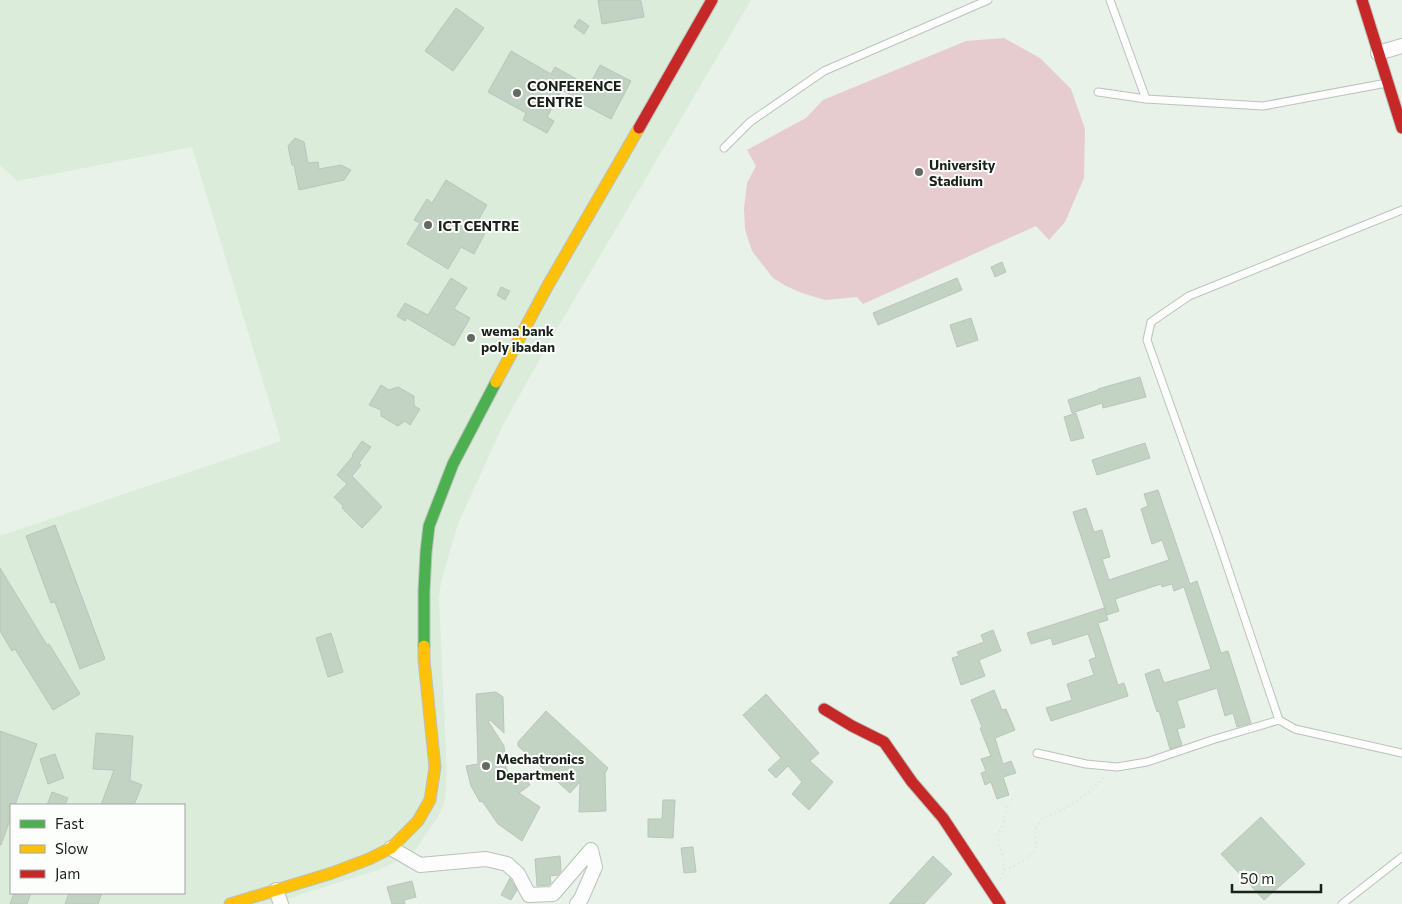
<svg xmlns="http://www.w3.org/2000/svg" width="1402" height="904" viewBox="0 0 1402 904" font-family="Commissioner,sans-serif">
<rect width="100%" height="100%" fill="#e8f2e8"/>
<path fill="#dbecdb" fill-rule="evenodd" d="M0 0H751L548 344 502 427 458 524 441 582 439 599 447 775 445 800 439 815 414 852 381 869 271 904H0V536L281 441 192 147 17 181 0 165ZM11 805H184V893H11Z"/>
<path fill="#e6cbcf" d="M1004 38 1040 58 1071 89 1085 129 1084 178 1065 222 1049 240 1036 226 863 304 857 297 825 300 802 293 786 286 773 278 752 251 745 229 744 208 747 183 756 166 747 150 806 118 823 100 966 41Z"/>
<g fill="#c2d3c3" stroke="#bcc4bc">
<path d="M598 0H639L641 1 644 17 602 24Z"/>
<path d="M456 8 484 28 453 71 425 51Z"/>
<path d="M579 19 589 26 584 34 574 27Z"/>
<path d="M511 51 551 74 555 67 589 86 600 65 631 81 611 119 581 103 582 102 562 90 547 117 554 121 547 133 523 120 526 113 488 92Z"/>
<path d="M295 138 304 142 308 163 318 162 319 169 341 165 351 170 344 180 299 190 294 165H292L288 146Z"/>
<path d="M446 180 487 205 474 227 485 233 474 254 461 247 448 269 407 244 420 223 414 220 427 199 432 203Z"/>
<path d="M1002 262 1006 272 995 277 991 267Z"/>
<path d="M451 278 467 288 454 309 470 318 454 346 407 318 405 321 397 316 405 303 428 315Z"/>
<path d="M957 278 962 290 878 325 873 313Z"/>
<path d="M501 287 510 291 505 300 497 295Z"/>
<path d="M971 318 978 340 957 347 950 325Z"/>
<path d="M1140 377 1146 397 1103 408 1102 403 1072 413 1068 400 1098 390V389Z"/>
<path d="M381 385 389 390 398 387 414 396V406L420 409 410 425 405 421 398 426 381 416V410L369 405Z"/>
<path d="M1076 413 1084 438 1071 441 1064 417Z"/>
<path d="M362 441 371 447 359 463 361 465 352 476 382 507 362 528 342 508 343 506 334 497 347 484 337 475 353 456 352 455Z"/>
<path d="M1145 443 1150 458 1097 475 1092 460Z"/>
<path d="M1158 490 1190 584 1197 581 1221 653 1228 651 1251 723 1237 727 1233 713 1225 716 1217 688 1177 701 1185 727 1177 729 1182 745 1170 749 1159 711 1157 712 1145 674 1159 669 1164 683 1211 669 1184 587 1174 591 1172 584 1162 587 1161 584 1115 599 1119 611 1107 615 1073 512 1086 508 1094 532 1102 530 1110 557 1102 559 1109 580 1169 560 1162 540 1152 544 1141 509 1148 506 1144 494Z"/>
<path d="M55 525 105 659 80 669 55 602 51 603 26 536Z"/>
<path d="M0 568 47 645 49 644 80 694 53 710 15 649 12 651 0 631Z"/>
<path d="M1104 608 1108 620 1098 623 1118 685 1124 683 1128 696 1051 721 1046 708 1072 700 1067 684 1094 675 1089 660 1096 657 1088 634 1053 645 1051 638 1031 644 1027 633Z"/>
<path d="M993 630 1001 651 979 660 985 676 961 685 952 658 959 656 957 652 984 642 981 635Z"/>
<path d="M331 633 343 672 328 677 316 638Z"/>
<path d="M994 690 1002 710 1006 709 1015 730 995 738 1003 764 1011 761 1016 773 1003 777 1009 795 997 799 991 782 985 785 981 773 986 771 981 759 991 756 980 728 982 727 971 700Z"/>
<path d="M496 692 503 697 504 733 490 720 488 721 504 746 506 767 511 780 522 773 530 785 519 793 540 807 522 841 498 824 482 801 480 802 471 786 466 766 478 764 476 694Z"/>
<path d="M766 694 819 753 810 761 833 782 809 810 792 794 802 782 788 766 776 778 768 770 781 758 743 715Z"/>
<path d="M546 711 608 768 605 773 606 811 579 812 580 782 570 793 518 746V742Z"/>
<path d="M0 731 37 744 15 805H11V817L1 845H0Z"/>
<path d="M96 733 133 736 130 780 142 785 134 805H101L114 770 93 769Z"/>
<path d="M55 754 64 778 48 784 40 759Z"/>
<path d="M52 792 68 798 65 805H47Z"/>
<path d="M663 800H675L673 838 648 837V819H662Z"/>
<path d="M1261 817 1305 864 1264 900 1221 854Z"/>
<path d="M693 847 696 872 684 873 681 848Z"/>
<path d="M560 856 561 871 558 875 550 876 551 883 549 885 537 886 535 859Z"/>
<path d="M933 856 952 874 924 904H889Z"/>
<path d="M510 878 517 890 511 900 501 895Z"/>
<path d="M412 881 416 897 404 900 405 904H392L387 887Z"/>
<path d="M14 893H31L27 904H10Z"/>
<path d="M69 893H102L98 904H65Z"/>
</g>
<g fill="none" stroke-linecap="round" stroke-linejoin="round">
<g stroke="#bbc2bb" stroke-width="9">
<g id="lane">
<path d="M1110 0 1146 99"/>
<path d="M1098 92 1146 99 1263 106 1387 83"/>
<path d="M724 148 750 122 824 71 988 0"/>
<path d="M1402 210 1189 296 1151 322 1147 340 1218 539 1279 720 1295 729 1402 753"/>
<path d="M1037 753 1086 764 1117 767 1147 762 1212 740 1279 720"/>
<path d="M1342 904 1402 857"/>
</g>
</g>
<g stroke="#bbc2bb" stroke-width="16">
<g id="street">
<path d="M1378 53 1402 46"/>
<path d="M391 848 420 865 486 859 507 864 518 874 529 895 553 894 591 850 595 867 581 899 577 904"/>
<path d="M276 890 281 904"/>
</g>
</g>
<g stroke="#bbc2bb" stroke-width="13">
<path id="fast" d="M424 646V591L426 552 429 526 453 464 496 382"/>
</g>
<g stroke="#bbc2bb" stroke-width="13">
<g id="slow">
<path d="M496 382 547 287 639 128"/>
<path d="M230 904 332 873 369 859 391 848 418 821 430 800 435 767 424 660V646"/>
</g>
</g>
<g stroke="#bbc2bb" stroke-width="13">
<g id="jam">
<path d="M1362 0 1402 128"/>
<path d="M639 128 712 0"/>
<path d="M824 709 852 726 884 742 912 782 943 818 1000 904"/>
</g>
</g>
<g stroke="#dfe1df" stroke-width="2" stroke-dasharray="1 4" stroke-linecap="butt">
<path d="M1004 870 1002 852 997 836 1003 823 1007 804 1016 796"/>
<path d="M1001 879 1004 870 1021 863 1036 850 1035 831 1042 818 1064 809 1087 794 1107 775"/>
</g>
<use href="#lane" stroke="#fcfdfc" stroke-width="7"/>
<use href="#street" stroke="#fcfdfc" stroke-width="14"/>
<use href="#fast" stroke="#4caf50" stroke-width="11"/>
<use href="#slow" stroke="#ffc107" stroke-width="11"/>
<use href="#jam" stroke="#c62828" stroke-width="11"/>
</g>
<g fill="#626a62" stroke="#fbfefb" stroke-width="2">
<circle cx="517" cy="93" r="5"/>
<circle cx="919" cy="172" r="5"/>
<circle cx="428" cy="225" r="5"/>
<circle cx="471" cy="338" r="5"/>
<circle cx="486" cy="766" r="5"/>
</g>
<g text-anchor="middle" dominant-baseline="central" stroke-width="4" stroke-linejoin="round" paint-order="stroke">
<g font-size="14" font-weight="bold" fill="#1a201a" stroke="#fbfefb" text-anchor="start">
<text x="527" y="85">CONFERENCE<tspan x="527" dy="16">CENTRE</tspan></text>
<text x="929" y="164">University<tspan x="929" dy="16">Stadium</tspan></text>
<text x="438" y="225">ICT CENTRE</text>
<text x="481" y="330">wema bank<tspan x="481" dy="16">poly ibadan</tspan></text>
<text x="496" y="758">Mechatronics<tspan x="496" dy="16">Department</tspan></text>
</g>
</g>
<rect x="10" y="804" width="175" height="90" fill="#fbfefb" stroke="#a1a5a1"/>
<rect x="20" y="820" width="25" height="8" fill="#4caf50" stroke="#a1a5a1"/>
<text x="55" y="829" font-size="15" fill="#1a201a">Fast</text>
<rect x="20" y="845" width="25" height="8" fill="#ffc107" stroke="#a1a5a1"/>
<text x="55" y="854" font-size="15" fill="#1a201a">Slow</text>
<rect x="20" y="870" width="25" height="8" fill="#c62828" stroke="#a1a5a1"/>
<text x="55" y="879" font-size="15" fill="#1a201a">Jam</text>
<path d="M1232 884v8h89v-8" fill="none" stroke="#1a201a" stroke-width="2.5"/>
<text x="1240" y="884" font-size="15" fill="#1a201a" stroke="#fbfefb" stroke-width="4" paint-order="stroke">50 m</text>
</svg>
